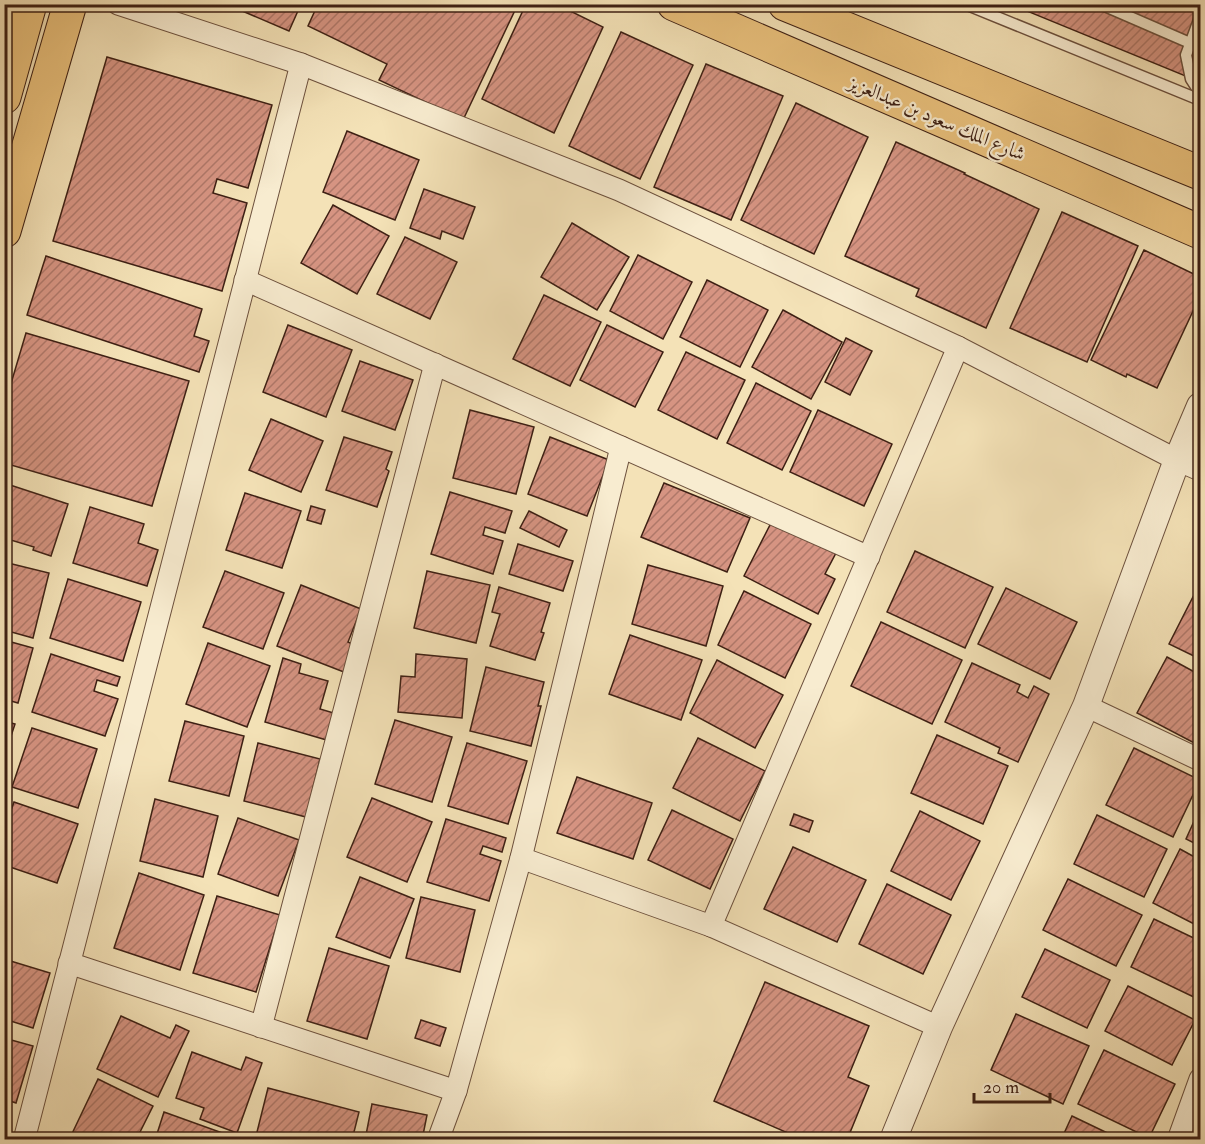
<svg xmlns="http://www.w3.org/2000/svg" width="1205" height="1144" viewBox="0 0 1205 1144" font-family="'IM FELL Double Pica',Amiri,serif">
<defs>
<pattern id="building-hatch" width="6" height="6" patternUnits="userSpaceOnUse" patternTransform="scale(1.5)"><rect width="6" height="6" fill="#d69482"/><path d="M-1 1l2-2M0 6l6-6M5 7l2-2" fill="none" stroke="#af7869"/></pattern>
</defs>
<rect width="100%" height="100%" fill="#f4e2b7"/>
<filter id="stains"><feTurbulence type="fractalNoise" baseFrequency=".00333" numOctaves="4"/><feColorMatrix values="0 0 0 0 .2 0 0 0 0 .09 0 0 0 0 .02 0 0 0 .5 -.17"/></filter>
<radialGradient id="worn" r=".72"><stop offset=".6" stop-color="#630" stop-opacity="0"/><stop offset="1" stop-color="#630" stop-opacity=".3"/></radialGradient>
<g fill="url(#building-hatch)" stroke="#3e2014" stroke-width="1.5">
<path d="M226 4H301L289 31Z"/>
<path d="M318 4H518L463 120 379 80 387 64 308 26Z"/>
<path d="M526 4H556L603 27 554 133 482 99Z"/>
<path d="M1010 4H1200V82Z"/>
<path d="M621 32 693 65 640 179 569 146Z"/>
<path d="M107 57 272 105 248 188 217 179 213 193 247 203 222 291 53 241Z"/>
<path d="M706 64 783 96 731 220 654 187Z"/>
<path d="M796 103 868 137 814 254 741 220Z"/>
<path d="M347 131 419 160 395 220 323 192Z"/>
<path d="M896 142 965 173 964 174 1039 209 986 328 916 296 919 289 845 256Z"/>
<path d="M424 189 475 207 463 239 442 231 440 239 410 228Z"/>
<path d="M333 205 389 236 357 294 301 263Z"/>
<path d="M1062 212 1138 246 1087 362 1010 328Z"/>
<path d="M572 223 629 257 597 310 541 277Z"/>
<path d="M405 237 457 262 430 319 377 294Z"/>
<path d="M1144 250 1200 277V296L1157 388 1127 374 1126 377 1091 360Z"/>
<path d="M638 255 692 282 663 339 610 311Z"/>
<path d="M46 256 202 309 194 336 209 341 199 372 27 315Z"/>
<path d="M707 280 768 310 740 367 680 337Z"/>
<path d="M544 295 601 322 570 386 513 359Z"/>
<path d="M783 310 842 342 811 399 752 367Z"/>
<path d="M288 325 352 350 326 417 263 392Z"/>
<path d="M607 325 663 352 635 407 580 380Z"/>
<path d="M26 333 189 381 152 506 4 463V407Z"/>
<path d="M846 338 872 351 850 395 825 382Z"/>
<path d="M686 352 745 380 717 439 658 410Z"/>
<path d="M360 361 413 380 395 430 342 411Z"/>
<path d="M756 383 811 411 782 470 727 443Z"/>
<path d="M470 410 534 427 516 494 453 478Z"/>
<path d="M818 410 892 444 864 506 790 472Z"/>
<path d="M271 419 323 441 301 492 249 470Z"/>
<path d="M344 437 392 452 386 469 389 471 377 507 326 490Z"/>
<path d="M550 437 609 460 587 516 528 494Z"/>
<path d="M4 483 68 504 51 556 33 550 34 547 4 538Z"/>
<path d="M664 483 750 518 727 572 641 537Z"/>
<path d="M450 492 512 511 505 533 485 527 483 535 503 541 493 574 431 554Z"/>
<path d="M245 493 301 511 282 568 226 550Z"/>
<path d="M311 506 325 510 321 524 307 520Z"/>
<path d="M90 507 144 524 138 543 158 550 147 586 73 563Z"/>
<path d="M529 511 567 530 559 547 520 528Z"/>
<path d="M773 519 837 551 825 574 835 579 818 614 744 576Z"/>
<path d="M518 544 573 561 563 591 509 574Z"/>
<path d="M915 551 993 587 965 648 887 612Z"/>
<path d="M4 562 49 573 33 638 4 630Z"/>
<path d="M648 565 723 586 706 646 632 624Z"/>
<path d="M225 571 284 593 263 649 203 627Z"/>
<path d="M427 571 490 585 476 643 414 628Z"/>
<path d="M68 579 141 602 123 661 50 638Z"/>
<path d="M301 585 361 609 348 642 359 647 349 674 277 646Z"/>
<path d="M499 587 550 603 541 632 544 633 535 660 490 646 500 614 492 612Z"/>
<path d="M1198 587 1200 589V659L1169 644Z"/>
<path d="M1006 588 1077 622 1050 679 978 644Z"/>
<path d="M744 591 811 624 785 678 718 645Z"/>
<path d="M881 622 962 660 932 724 851 686Z"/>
<path d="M630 635 702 660 681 720 609 694Z"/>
<path d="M4 640 33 648 18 703 4 699Z"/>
<path d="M208 643 270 666 247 727 186 704Z"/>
<path d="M51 654 120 677 117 686 97 680 94 691 118 699 105 736 32 712Z"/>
<path d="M416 654 467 659 462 718 398 712 401 676 415 677Z"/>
<path d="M1167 657 1200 675V746L1137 713Z"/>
<path d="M283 658 301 664 299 673 328 681 320 709 337 714 330 741 265 722Z"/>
<path d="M717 660 783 695 755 748 690 713Z"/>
<path d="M972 663 1020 685 1017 692 1028 698 1034 686 1049 694 1018 762 998 753 1000 748 945 722Z"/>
<path d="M486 667 544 682 538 706H541L531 746 470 731Z"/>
<path d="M395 720 452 737 432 802 375 784Z"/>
<path d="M4 721 15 724 4 757Z"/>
<path d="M185 721 244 736 229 796 169 781Z"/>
<path d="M32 728 97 749 78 808 12 787Z"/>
<path d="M937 735 1008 766 983 824 911 793Z"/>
<path d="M698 738 765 771 740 821 673 788Z"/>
<path d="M258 743 320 759 306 817 244 801Z"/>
<path d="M467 743 527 761 508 824 448 806Z"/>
<path d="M1134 748 1200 780 1173 837 1106 805Z"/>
<path d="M577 777 652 803 633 859 557 833Z"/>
<path d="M372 798 432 822 407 882 347 857Z"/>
<path d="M155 799 218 816 203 877 140 861Z"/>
<path d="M14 802 78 824 57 883 4 865V830Z"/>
<path d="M1200 808V846L1186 839Z"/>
<path d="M672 810 733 839 710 889 648 860Z"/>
<path d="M920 811 980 841 951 900 891 871Z"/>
<path d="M794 814 813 821 809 832 790 825Z"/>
<path d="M1097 815 1167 849 1144 897 1074 864Z"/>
<path d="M238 818 299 840 278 896 218 874Z"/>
<path d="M446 819 506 838 502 852 483 846 480 854 501 861 489 901 427 882Z"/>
<path d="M793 847 866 880 837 942 764 909Z"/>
<path d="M1180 849 1200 860V927L1153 903Z"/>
<path d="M139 873 204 895 180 970 114 948Z"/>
<path d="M360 877 414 899 390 958 336 937Z"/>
<path d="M1068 879 1142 915 1116 966 1043 930Z"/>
<path d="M887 884 951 915 923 974 859 944Z"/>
<path d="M217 896 280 915 256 992 193 973Z"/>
<path d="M421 897 475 910 460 972 406 958Z"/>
<path d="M1154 919 1200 941V1000L1131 967Z"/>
<path d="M329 948 389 966 367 1039 307 1021Z"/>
<path d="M1045 949 1110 980 1087 1028 1022 997Z"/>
<path d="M4 959 50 973 33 1028 4 1019Z"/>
<path d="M765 982 869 1026 848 1077 869 1086 847 1140H804L714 1101Z"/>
<path d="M1128 986 1195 1020 1172 1065 1105 1031Z"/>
<path d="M1016 1014 1089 1046 1063 1104 991 1070Z"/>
<path d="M121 1016 170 1038 176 1025 189 1031 158 1097 97 1069Z"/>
<path d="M421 1020 446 1028 440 1046 415 1038Z"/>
<path d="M4 1038 33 1046 16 1103 4 1099Z"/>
<path d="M1104 1050 1175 1084 1149 1138 1078 1104Z"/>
<path d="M192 1052 241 1070 246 1057 262 1063 237 1133 200 1119 204 1108 176 1098Z"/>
<path d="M98 1079 153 1106 136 1140H69Z"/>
<path d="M268 1088 359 1112 352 1140H255Z"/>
<path d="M372 1104 427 1115 422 1140H365Z"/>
<path d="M164 1112 228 1135 227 1140H155Z"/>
<path d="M1072 1116 1122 1140H1061Z"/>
</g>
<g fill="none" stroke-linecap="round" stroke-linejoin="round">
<g stroke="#6c503d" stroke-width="13">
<g id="service">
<path d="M965 4 1200 100"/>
<path d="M1100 4 1190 43"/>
<path d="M1200 17 1186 55 1191 79 1200 93"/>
</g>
</g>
<g stroke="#6c503d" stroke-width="23">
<g id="minor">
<path d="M118 4 301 64 619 190 958 347 1177 460 1200 470"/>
<path d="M245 280 869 557"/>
<path d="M1086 706 1200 760"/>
<path d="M521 858 711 926 939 1027"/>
<path d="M711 926 958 347"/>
<path d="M69 963 456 1091"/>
<path d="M261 1027 435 364"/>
<path d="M24 1140 301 64"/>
<path d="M438 1140 456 1091 521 858 621 447"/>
<path d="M1178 1140 1200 1079"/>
</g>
</g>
<g stroke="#6c503d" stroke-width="28">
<path id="tertiary" d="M893 1140 939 1027 1086 706 1177 460 1200 406"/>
</g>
<g stroke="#3e2014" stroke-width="35">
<g id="primary">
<path d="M674 4 1200 232"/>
<path d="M785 4 1200 173"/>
<path d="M4 97 30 4"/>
<path d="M4 231 70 4"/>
</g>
</g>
<use href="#service" stroke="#f8ecd0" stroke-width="10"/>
<use href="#minor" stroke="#f8ecd0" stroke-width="21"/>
<use href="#tertiary" stroke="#f8ecd0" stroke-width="26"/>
<use href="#primary" stroke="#eac17c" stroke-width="33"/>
</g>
<g text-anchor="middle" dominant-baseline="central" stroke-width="4.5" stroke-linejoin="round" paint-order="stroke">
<g font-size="20" fill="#3e2014" stroke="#f8ecd0">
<text transform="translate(937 118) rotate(23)">شارع الملك سعود بن عبدالعزيز</text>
</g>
</g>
<rect width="1205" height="1144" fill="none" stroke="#f4e2b7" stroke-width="24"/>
<rect x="6" y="6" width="1193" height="1132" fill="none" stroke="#3e2014" stroke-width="3"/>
<rect x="12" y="12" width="1181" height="1120" fill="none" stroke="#3e2014" stroke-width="1.5"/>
<path d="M974 1093v9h76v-9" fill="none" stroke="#3e2014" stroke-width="3"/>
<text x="983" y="1093" font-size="18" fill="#3e2014" stroke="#f8ecd0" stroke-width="4.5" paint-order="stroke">20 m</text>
<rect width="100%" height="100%" filter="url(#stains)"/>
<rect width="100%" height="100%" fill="url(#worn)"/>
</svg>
